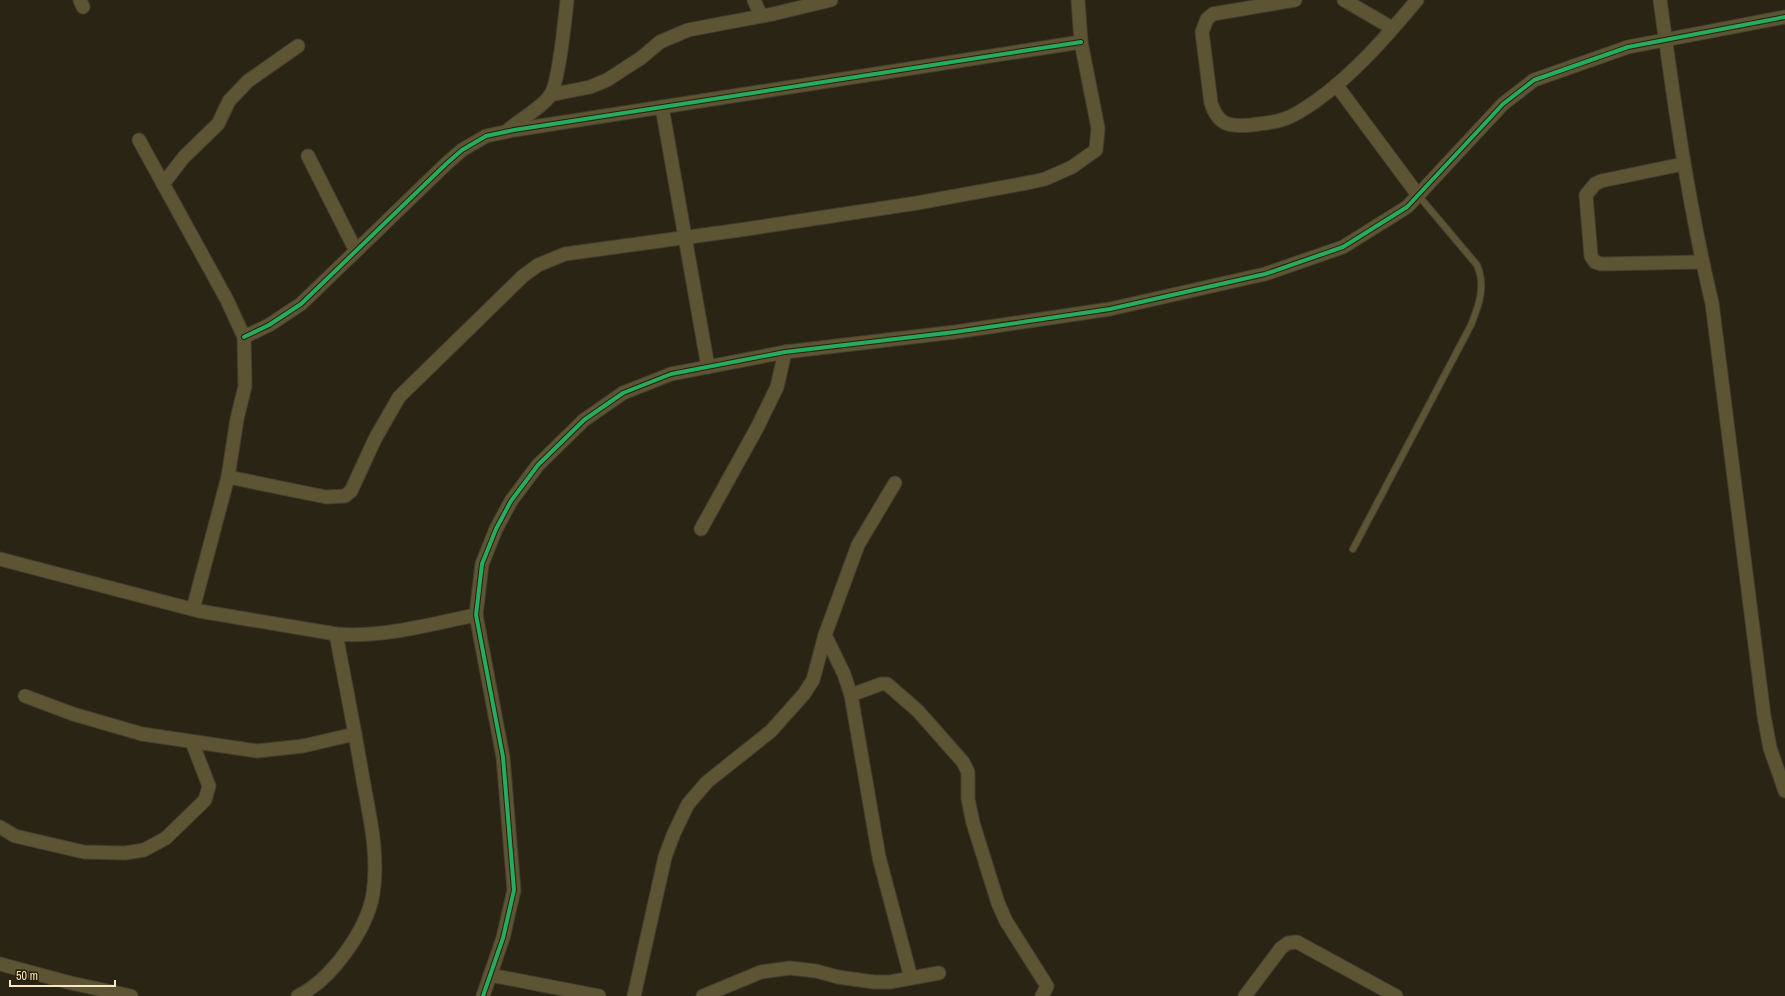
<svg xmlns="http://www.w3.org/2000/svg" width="1785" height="996" viewBox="0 0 1785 996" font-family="'Archivo Narrow',sans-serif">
<rect width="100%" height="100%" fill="#2a2415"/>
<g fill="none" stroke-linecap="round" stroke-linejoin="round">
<g stroke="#453e2e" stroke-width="8">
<path id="lane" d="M1353 549 1471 325C1479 305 1486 286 1477 265L1418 195"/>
</g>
<g stroke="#453e2e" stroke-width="15">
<g id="street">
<path d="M80 0 83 7"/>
<path d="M754 0 761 16"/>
<path d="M1295 0 1213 14 1207 19 1202 32 1211 103C1218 125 1229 127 1251 125 1262 123 1274 123 1284 119 1295 116 1306 108 1316 101 1355 73 1386 37 1417 0"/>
<path d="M1344 0 1392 28"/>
<path d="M1660 0C1674 102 1688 203 1712 303L1764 716 1770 748 1785 791"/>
<path d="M1337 86 1418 195"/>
<path d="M550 95 590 87 607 80 641 58 660 42 688 30 773 14 831 0"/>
<path d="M662 107 708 367"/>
<path d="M507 131C520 119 539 110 550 96 559 83 565 19 567 0"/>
<path d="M139 140 227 300 244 337 245 386 237 419 228 477 193 609"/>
<path d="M308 156 356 251"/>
<path d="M1683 164 1601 181 1595 184 1586 195 1591 256 1595 262 1601 264 1702 262"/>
<path d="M163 184 184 157 218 124 229 101 248 81 298 46"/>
<path d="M244 337 269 325 301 304 446 164 462 150 486 136 514 130 1081 42"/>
<path d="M228 477 326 497 345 496 351 491 375 439 399 397 523 276 538 265 565 254 740 230 917 203 1032 182 1045 179 1072 167 1096 150 1098 128 1081 42 1078 0"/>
<path d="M701 529 757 428 777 387 785 352"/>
<path d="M0 559 199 611 336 634C383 638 430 624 476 615"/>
<path d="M825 635 844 674 851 695 879 857 911 978"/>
<path d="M851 695 881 684H887L918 711 963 762 968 772V799L973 823 998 903 1006 921 1047 986 1042 996"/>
<path d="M25 696 73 714 142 734 257 751 303 746 355 734"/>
<path d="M0 827 15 836 84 852 125 853 144 850 166 838 205 800 209 786 192 742"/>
<path d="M0 964 71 983 131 996"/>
<path d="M490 975 599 996"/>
<path d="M298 996C331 980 367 930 373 894 379 856 370 817 363 780 355 731 345 682 336 634"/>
<path d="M483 996 503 938 514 890 503 757 476 615 482 564 496 529 511 501 538 465 584 420 623 393 671 374 785 352 955 332 1110 309 1265 274 1343 247 1407 207 1503 104 1534 80 1628 47 1785 17"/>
<path d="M634 996 665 857 674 833 688 804 707 782 771 731 804 694 813 680 825 635 858 545 895 483"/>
<path d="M703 996 761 972 790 968 816 971 838 977 874 982H890L939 973"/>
<path d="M1245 996 1281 948 1288 943 1297 942 1396 996"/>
</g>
</g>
<use href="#lane" stroke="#5d5434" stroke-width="6"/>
<use href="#street" stroke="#5d5434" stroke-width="13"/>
<g stroke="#281e04" stroke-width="6">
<g id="cycleway">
<path d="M244 337 269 325 301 304 446 164 462 150 486 136 514 130 1081 42"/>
<path d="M483 996 503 938 514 890 503 757 476 615 482 564 496 529 511 501 538 465 584 420 623 393 671 374 785 352 955 332 1110 309 1265 274 1343 247 1407 207 1503 104 1534 80 1628 47 1785 17"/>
</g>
</g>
<use href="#cycleway" stroke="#26ab63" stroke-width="4"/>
</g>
<path d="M10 980v6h105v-6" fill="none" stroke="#f9e9c2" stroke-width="2"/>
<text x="16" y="980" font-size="12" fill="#f9e9c2" stroke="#281e04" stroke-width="3" paint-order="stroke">50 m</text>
</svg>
